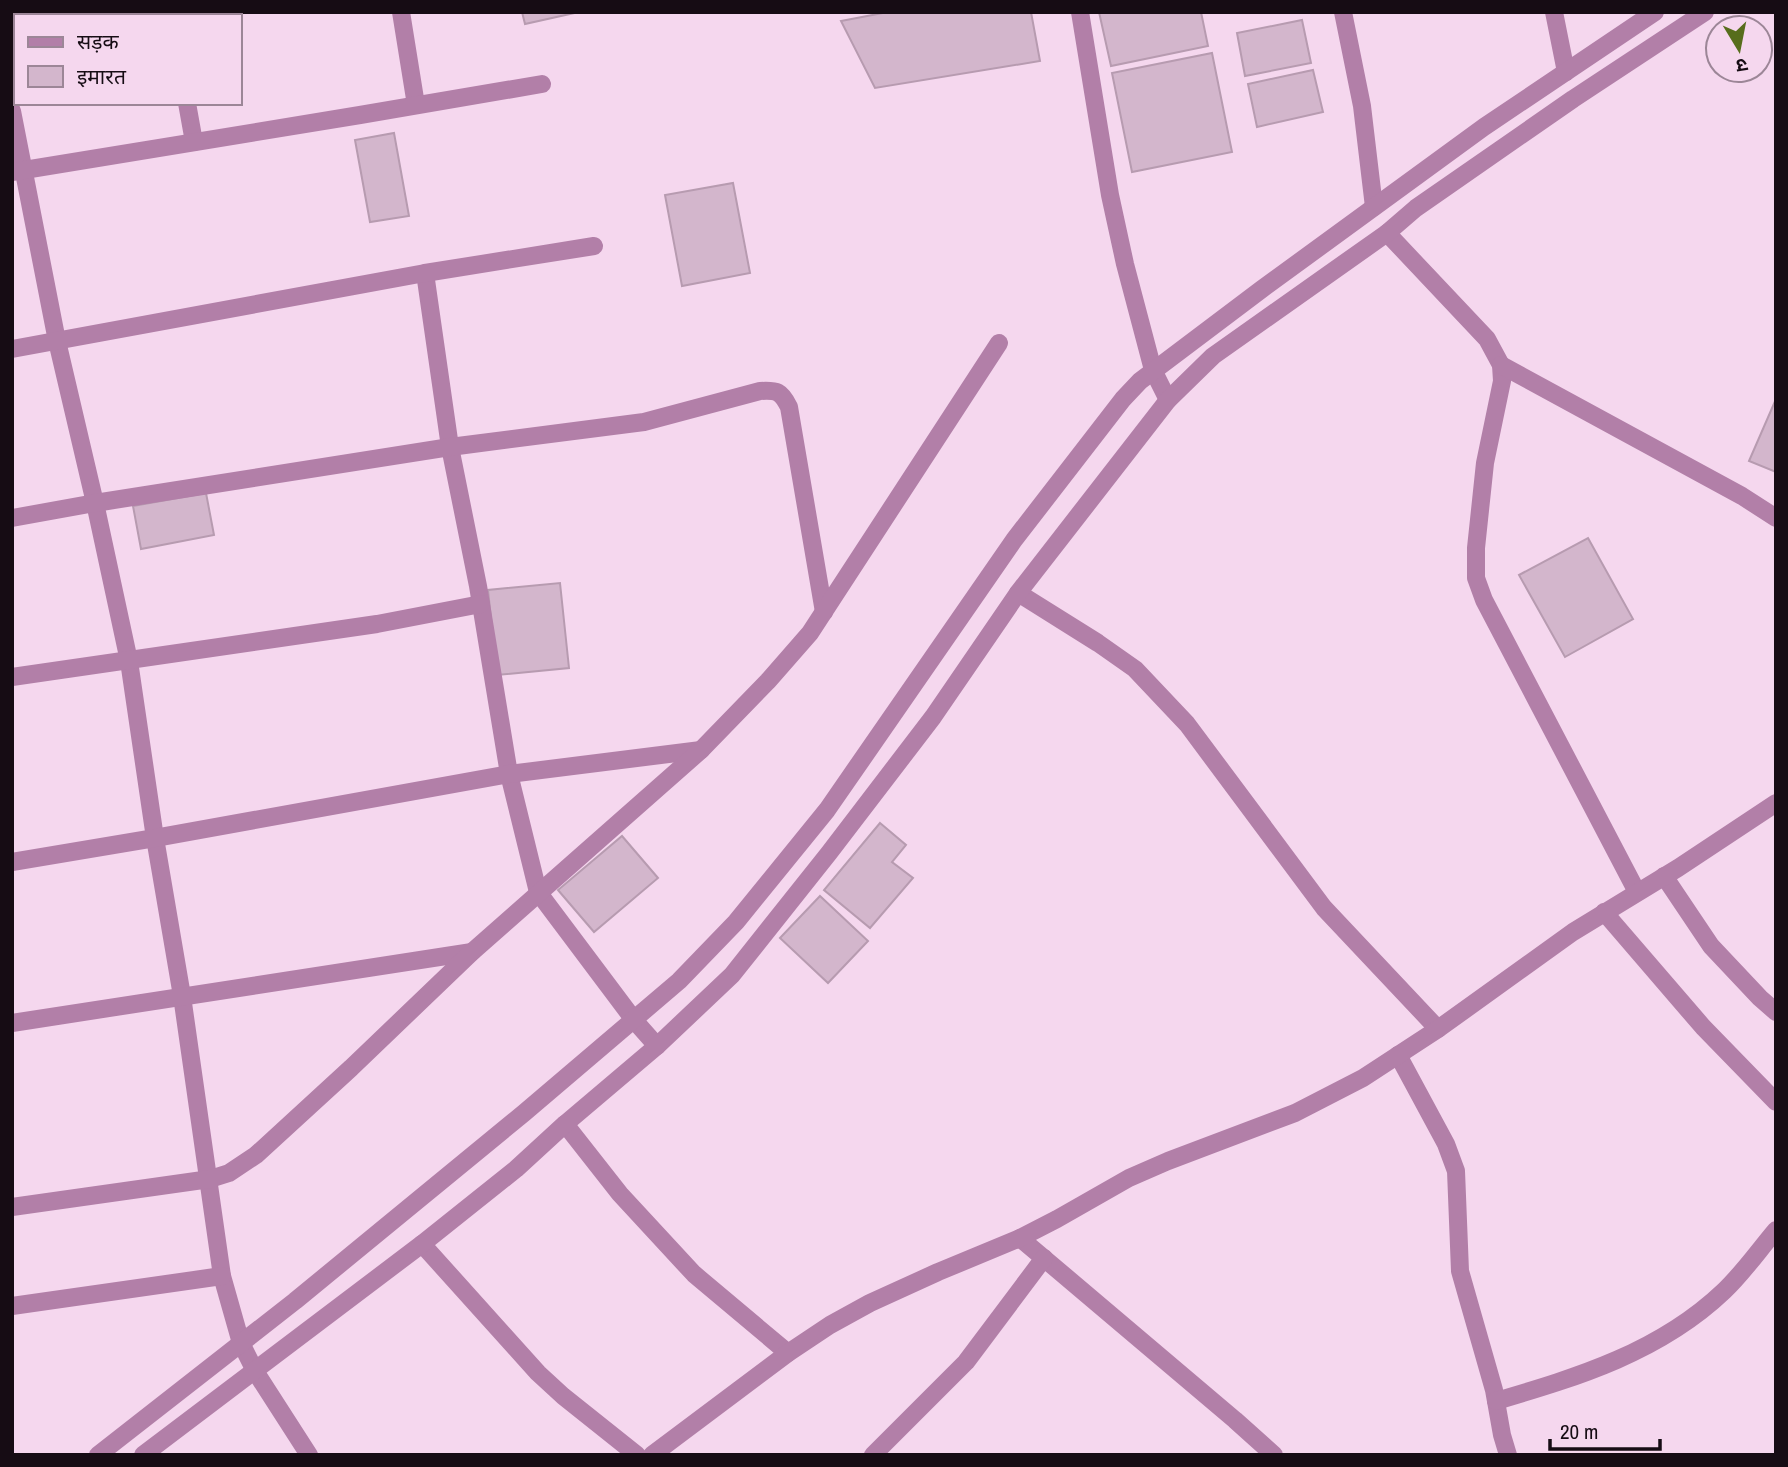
<svg xmlns="http://www.w3.org/2000/svg" width="1788" height="1467" viewBox="0 0 1788 1467" font-family="'Archivo Narrow','Noto Sans Devanagari',sans-serif">
<rect width="100%" height="100%" fill="#f5d7ee"/>
<g fill="#d3b6cc" stroke="#b79bb0" stroke-width="2">
<path d="M522 12H579L525 24Z"/>
<path d="M888 12H1031L1040 61 875 88 841 21Z"/>
<path d="M1099 12H1201L1208 46 1111 66Z"/>
<path d="M1302 20 1311 63 1245 76 1237 33Z"/>
<path d="M1212 53 1232 152 1132 172 1112 73Z"/>
<path d="M1313 70 1323 112 1257 127 1248 84Z"/>
<path d="M394 133 409 216 370 222 355 140Z"/>
<path d="M733 183 750 273 682 286 665 195Z"/>
<path d="M1776 399V472L1749 461Z"/>
<path d="M206 493 214 535 141 549 133 506Z"/>
<path d="M1588 538 1633 619 1565 657 1519 575Z"/>
<path d="M560 583 569 668 497 675 488 590Z"/>
<path d="M880 823 906 845 892 862 913 878 870 928 824 890Z"/>
<path d="M622 836 658 878 594 932 558 890Z"/>
<path d="M820 896 868 941 828 983 780 938Z"/>
</g>
<g fill="none" stroke-linecap="round" stroke-linejoin="round">
<g stroke="#b27fa8" stroke-width="18">
<path d="M172 12V16"/>
<path d="M401 12 416 105"/>
<path d="M1080 12 1110 195 1125 264 1153 370 1168 400"/>
<path d="M1343 12 1362 106 1374 207"/>
<path d="M1554 12 1566 72"/>
<path d="M187 103 194 142"/>
<path d="M12 111 57 341 95 503 129 661 155 838 182 996 222 1276 241 1343 255 1371 309 1455"/>
<path d="M12 172 360 115 542 84"/>
<path d="M1387 233 1487 339 1501 365 1502 381 1485 463 1476 548V578L1484 600 1637 892"/>
<path d="M425 273 450 447 478 586 509 774 538 892 634 1020 657 1046"/>
<path d="M12 349 425 273 594 246"/>
<path d="M1501 365 1742 496 1776 518"/>
<path d="M12 518 95 503 450 447 644 422 760 391C777 390 781 391 789 407L824 612"/>
<path d="M1018 593 1098 643 1135 669 1187 724 1324 908 1438 1029"/>
<path d="M12 677 377 624 481 604"/>
<path d="M12 862 155 838 509 774 701 750"/>
<path d="M1664 876 1711 946 1760 998 1776 1012"/>
<path d="M1604 912 1703 1027 1776 1102"/>
<path d="M12 1023 472 952"/>
<path d="M1398 1055 1446 1144 1456 1171 1460 1271 1494 1390 1502 1435 1508 1455"/>
<path d="M565 1124 620 1194 694 1274 788 1353"/>
<path d="M12 1207 210 1179 229 1173 256 1155 351 1068 472 952 701 750 768 681 810 633 999 343"/>
<path d="M1020 1238 1235 1420 1274 1455"/>
<path d="M422 1244 538 1373 563 1396 637 1455"/>
<path d="M12 1306 222 1276"/>
<path d="M1496 1401C1578 1377 1660 1352 1724 1291 1743 1273 1759 1250 1776 1230"/>
<path d="M652 1455 788 1353 830 1325 870 1303 938 1272 1020 1238 1057 1219 1129 1178 1168 1161 1295 1113 1363 1078 1438 1029 1573 932 1678 868 1776 803"/>
<path d="M873 1455 966 1362 1044 1258"/>
</g>
<g stroke="#b27fa8" stroke-width="18">
<path d="M98 1455 295 1301 524 1113 679 981 736 922 827 810 1014 540 1123 399 1140 381 1262 289 1484 127 1655 12"/>
<path d="M143 1455 422 1244 516 1169 565 1124 657 1046 732 975 829 853 933 717 1018 593 1168 400 1213 356 1387 233 1416 208 1573 99 1705 12"/>
</g>
</g>
<rect width="1788" height="1467" fill="none" stroke="#160c14" stroke-width="28"/>
<rect x="14" y="14" width="228" height="91" fill="#f5d7ee" stroke="#9c8697" stroke-width="2"/>
<rect x="28" y="37" width="35" height="10" fill="#b27fa8" stroke="#9c8697" stroke-width="2"/>
<text x="77" y="49" font-size="21" fill="#160c14">सड़क</text>
<rect x="28" y="66" width="35" height="21" fill="#d3b6cc" stroke="#9c8697" stroke-width="2"/>
<text x="77" y="84" font-size="21" fill="#160c14">इमारत</text>
<g transform="translate(1739 49) rotate(170)"><circle r="33" fill="#f5d7ee" stroke="#9c8697" stroke-width="2"/>
<path d="M0-5L12 26L0 18L-12 26Z" fill="#576d1c"/>
<text y="-10" font-size="19" font-weight="bold" text-anchor="middle" fill="#160c14">उ</text>
</g>
<path d="M1550 1439v10h110v-10" fill="none" stroke="#160c14" stroke-width="3.5"/>
<text x="1560" y="1439" font-size="21" fill="#160c14" stroke="#f5d7ee" stroke-width="5" paint-order="stroke">20 m</text>
</svg>
